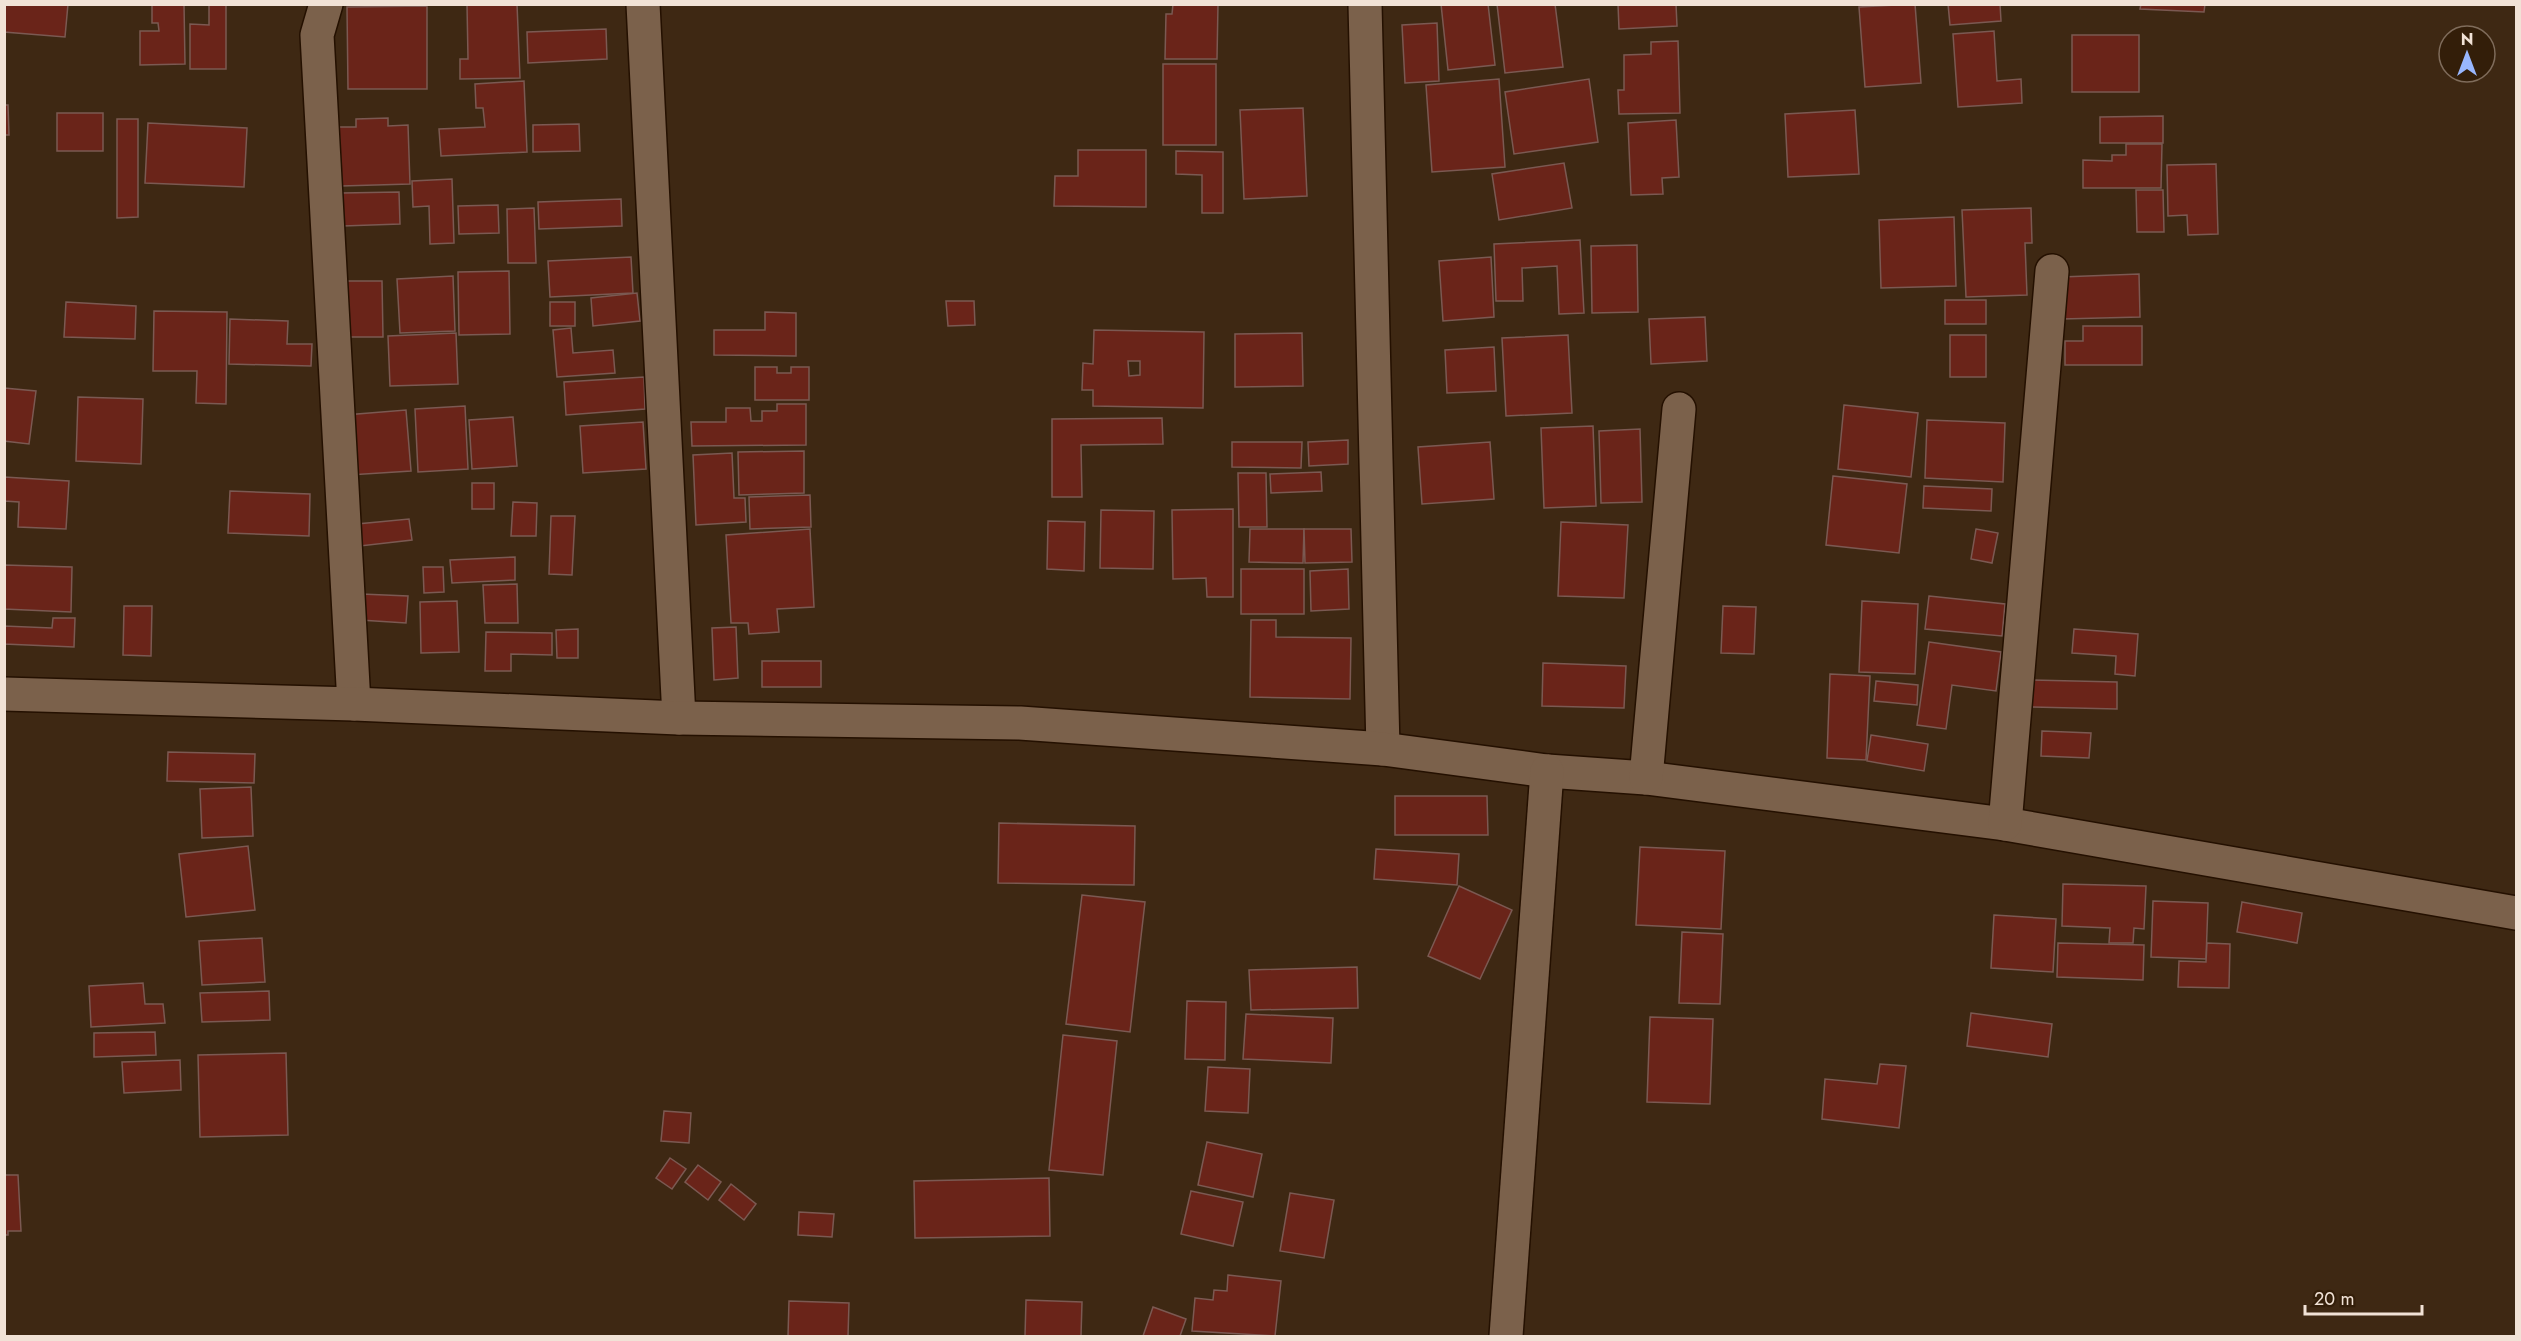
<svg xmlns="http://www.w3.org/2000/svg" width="2521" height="1341" viewBox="0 0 2521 1341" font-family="Jost,sans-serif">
<rect width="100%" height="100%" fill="#3e2813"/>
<g fill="#6a2419" stroke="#7b5952" stroke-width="1.5" fill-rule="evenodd">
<path d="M4 4H68L65 37 4 32Z"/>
<path d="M152 4H184L185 64 140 65V31H159L158 23H152Z"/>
<path d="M209 4H226V69H190V24L209 25Z"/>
<path d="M467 4H517L520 78 460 79V59H468Z"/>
<path d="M1173 4H1218L1217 59H1165L1166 14H1172Z"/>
<path d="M1441 4H1488L1495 65 1448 70Z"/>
<path d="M1497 4H1555L1563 67 1505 73Z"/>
<path d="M1618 4H1676L1677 26 1619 29Z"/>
<path d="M1915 4 1921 83 1865 87 1859 7Z"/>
<path d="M1948 4H2000L2001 21 1950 25Z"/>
<path d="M2141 4H2205L2204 12 2140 9Z"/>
<path d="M427 6V89H348L347 7Z"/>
<path d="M1437 23 1439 81 1405 83 1402 25Z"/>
<path d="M606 29 607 59 528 63 527 32Z"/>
<path d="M1994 31 1997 81 2021 79 2022 103 1958 107 1953 34Z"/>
<rect x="2072" y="35" width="67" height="57"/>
<path d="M1678 41 1680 113 1619 114 1618 90H1624V55L1651 54V42Z"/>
<rect x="1163" y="64" width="53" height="81"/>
<path d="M1499 79 1505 167 1432 172 1426 85Z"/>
<path d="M1589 79 1598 142 1514 154 1505 92Z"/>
<path d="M524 81 527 152 441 156 439 129 485 127 483 108H476L475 84Z"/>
<path d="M4 105H8L9 135H4Z"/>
<path d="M1303 108 1307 196 1244 199 1240 110Z"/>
<path d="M1855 110 1859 174 1788 177 1785 114Z"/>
<rect x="57" y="113" width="46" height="38"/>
<path d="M2163 116V143H2100V117Z"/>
<path d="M388 118V126L408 125 410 184 341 186 339 127H356V119Z"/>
<path d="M117 119H138V217L117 218Z"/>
<path d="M1676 120 1679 177 1662 178 1663 194 1631 195 1628 123Z"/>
<path d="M148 123 247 128 244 187 145 183Z"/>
<path d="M579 124 580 151 533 152V125Z"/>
<path d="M2126 144H2162L2161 188H2083V160L2112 161V155H2126Z"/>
<path d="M1078 150H1146V207L1054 206 1055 176H1078Z"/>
<path d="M1176 151 1223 152V213H1202V175L1176 174Z"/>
<path d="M1564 163 1572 208 1499 220 1492 174Z"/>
<path d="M2216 164 2218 234 2188 235 2187 215 2168 216 2167 165Z"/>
<path d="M452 179 454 243 430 244 429 206 413 207 412 181Z"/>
<path d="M2136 190H2163L2164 232H2137Z"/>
<path d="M399 192 400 224 343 226 342 193Z"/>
<path d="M621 199 622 226 539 229 538 202Z"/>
<path d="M498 205 499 233 459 234 458 206Z"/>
<path d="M534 208 536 263H508L507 209Z"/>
<path d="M2031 208 2032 243H2025L2027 295 1966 297 1962 210Z"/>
<path d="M1954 217 1956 286 1881 288 1879 220Z"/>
<path d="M1580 240 1584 313 1559 314 1557 266 1522 268 1523 301H1496L1494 244Z"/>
<path d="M1637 245 1638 312 1592 313 1591 246Z"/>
<path d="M631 257 633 293 550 297 548 261Z"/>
<path d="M1491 257 1494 317 1443 321 1439 261Z"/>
<path d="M509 271 510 334 459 335 458 272Z"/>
<path d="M2139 274 2140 317 2062 319 2061 277Z"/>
<path d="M453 276 455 331 400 333 397 279Z"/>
<path d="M337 281H382L383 337H339Z"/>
<path d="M637 293 640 321 593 326 591 298Z"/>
<rect x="1945" y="300" width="41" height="24"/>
<path d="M946 301H974L975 325 948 326Z"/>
<path d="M66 302 136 306 135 339 64 337Z"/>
<rect x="550" y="302" width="25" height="24"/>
<path d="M154 311 227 312 226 404 196 403 197 371H153Z"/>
<path d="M765 312 796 313V356L714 355V330H765Z"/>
<path d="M1705 317 1707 361 1651 364 1649 319Z"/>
<path d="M230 319 288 321 287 344H312L311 366 229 364Z"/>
<path d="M2083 326H2142V365H2065V341H2083Z"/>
<path d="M571 328 573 353 613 350 615 373 557 377 553 330Z"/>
<path d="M1094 330 1204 332 1203 408 1093 406V390H1082L1083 363 1093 364ZM1128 361H1140V375L1129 376Z"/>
<path d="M456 333 458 384 390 386 388 336Z"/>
<path d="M1302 333 1303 386 1235 387V334Z"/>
<path d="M1568 335 1572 413 1506 416 1502 338Z"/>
<rect x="1950" y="335" width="36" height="42"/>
<path d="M1494 347 1496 391 1447 393 1445 350Z"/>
<path d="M755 367H777V373H791V367H809V400H755Z"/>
<path d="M644 377 645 409 566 415 564 382Z"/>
<path d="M4 388 36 391 29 444 4 441Z"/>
<path d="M78 397 143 399 141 464 76 461Z"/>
<path d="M777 404H806V445L692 446 691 422H726V408H750L751 421H762V411H777Z"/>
<path d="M1844 405 1918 413 1911 477 1838 469Z"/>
<path d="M465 406 468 469 418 472 415 409Z"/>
<path d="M406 410 411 471 349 475 345 415Z"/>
<path d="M513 417 517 466 472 469 469 420Z"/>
<path d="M1162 418 1163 444 1081 445 1082 497H1052V419Z"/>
<path d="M1927 420 2005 423 2003 482 1925 478Z"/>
<path d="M643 422 646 469 583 473 580 426Z"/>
<path d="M1593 426 1596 506 1544 508 1541 428Z"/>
<path d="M1640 429 1642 502 1601 503 1599 431Z"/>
<path d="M1348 440V464L1309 466 1308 442Z"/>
<path d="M1232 442H1302L1301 468 1232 467Z"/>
<path d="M1490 442 1494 499 1422 504 1418 447Z"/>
<path d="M804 451V493L739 495 738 452Z"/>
<path d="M732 453 734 498H745L746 522 696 525 693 455Z"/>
<path d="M1321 472 1322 491 1271 493 1270 474Z"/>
<path d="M1238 473H1266L1267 527H1239Z"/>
<path d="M1833 476 1907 484 1899 553 1826 545Z"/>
<path d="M4 477 69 481 66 529 18 527 19 502 4 501Z"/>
<rect x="472" y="483" width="22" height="26"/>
<path d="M1924 486 1992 489 1991 511 1923 508Z"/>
<path d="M230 491 310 494 309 536 228 533Z"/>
<path d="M810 495 811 527 750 529 749 497Z"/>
<path d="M513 502 537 503 536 536H511Z"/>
<path d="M1233 509V597H1207L1206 578 1173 579 1172 510Z"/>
<path d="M1101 510 1154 511 1153 569 1100 568Z"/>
<path d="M551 516H575L572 575 549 574Z"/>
<path d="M409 519 412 540 360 546 357 524Z"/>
<path d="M1048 521 1085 522 1084 571 1047 569Z"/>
<path d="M1561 522 1628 525 1624 598 1558 596Z"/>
<path d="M810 529 814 607 777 609 779 632 749 634 748 623H731L726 535Z"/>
<path d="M1250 529H1304L1303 563 1249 562Z"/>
<path d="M1304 529H1351L1352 562 1305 563Z"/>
<path d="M1976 529 1998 533 1992 563 1971 559Z"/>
<path d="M515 557V580L452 583 450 560Z"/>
<path d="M4 565 72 567 71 612 4 609Z"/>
<path d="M423 567H443L444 592 424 593Z"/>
<rect x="1241" y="569" width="63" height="45"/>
<path d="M1348 569 1349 609 1311 611 1310 571Z"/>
<path d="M517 584 518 623H485L483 585Z"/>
<path d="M361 594 408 596 406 623 360 620Z"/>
<path d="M1929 596 2005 604 2002 636 1925 629Z"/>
<path d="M457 601 459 652 421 653 420 602Z"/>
<path d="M1862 601 1918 604 1915 674 1859 672Z"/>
<path d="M124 606H152L151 656 123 655Z"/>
<path d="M1723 606 1756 607 1754 654 1721 653Z"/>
<path d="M53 618H75L74 647 4 644V626L52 628Z"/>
<path d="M1251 620H1276V637L1351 638 1350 699 1250 697Z"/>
<path d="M736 627 738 678 714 680 712 628Z"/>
<path d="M578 629V658H557L556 630Z"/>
<path d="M2074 629 2138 634 2135 676 2115 674 2116 656 2072 653Z"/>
<path d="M486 632 552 633V655L511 654V671H485Z"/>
<path d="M1929 642 2001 652 1996 691 1952 685 1946 729 1917 725Z"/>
<rect x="762" y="661" width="59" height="26"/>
<path d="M1543 663 1626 666 1624 708 1542 706Z"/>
<path d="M1830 674 1870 676 1866 760 1827 758Z"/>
<path d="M2029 680 2117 682V709L2028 707Z"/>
<path d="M1876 681 1918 685 1917 705 1874 701Z"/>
<path d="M2042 731 2091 733 2089 758 2041 756Z"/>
<path d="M1871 735 1928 744 1924 771 1867 761Z"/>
<path d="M168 752 255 754 254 783 167 781Z"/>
<path d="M251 787 253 836 202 838 200 789Z"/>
<path d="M1395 796H1487L1488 835H1395Z"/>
<path d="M999 823 1135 826 1134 885 998 883Z"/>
<path d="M248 846 255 910 186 917 179 854Z"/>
<path d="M1640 847 1725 851 1721 929 1636 925Z"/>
<path d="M1376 849 1459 854 1457 885 1374 879Z"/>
<path d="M2063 884 2146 886 2144 929 2134 928 2133 943H2109L2110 928 2062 926Z"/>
<path d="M1459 886 1512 910 1480 979 1428 956Z"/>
<path d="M1082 895 1145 902 1130 1032 1066 1024Z"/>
<path d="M2153 901 2208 903 2206 959 2151 957Z"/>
<path d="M2242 902 2302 913 2297 943 2237 932Z"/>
<path d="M1994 915 2056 919 2053 972 1991 968Z"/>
<path d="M1682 932 1723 934 1720 1004 1679 1003Z"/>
<path d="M262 938 265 982 202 985 199 941Z"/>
<path d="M2058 943 2144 945 2143 980 2057 977Z"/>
<path d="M2207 943 2230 944 2229 988 2178 987 2179 961 2206 962Z"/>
<path d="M1357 967 1358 1008 1251 1010 1249 970Z"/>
<path d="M143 983 145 1004H163L165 1023 91 1027 89 986Z"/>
<path d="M269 991 270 1020 202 1022 200 993Z"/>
<path d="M1187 1001 1226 1002 1225 1060 1185 1059Z"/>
<path d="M1971 1013 2052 1024 2048 1057 1967 1046Z"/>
<path d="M1246 1014 1333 1018 1331 1063 1243 1059Z"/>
<path d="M1650 1017 1713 1019 1710 1104 1647 1102Z"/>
<path d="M155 1032 156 1055 94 1057V1033Z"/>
<path d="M1063 1035 1117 1041 1103 1175 1049 1170Z"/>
<path d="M286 1053 288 1135 200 1137 198 1055Z"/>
<path d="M180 1060 181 1090 124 1093 122 1062Z"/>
<path d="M1880 1064 1906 1066 1899 1128 1822 1119 1825 1079 1877 1084Z"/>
<path d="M1208 1067 1250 1069 1248 1113 1205 1111Z"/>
<path d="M664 1111 691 1113 689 1143 661 1141Z"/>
<path d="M1207 1142 1262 1154 1253 1197 1198 1185Z"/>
<path d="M670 1158 686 1169 672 1189 656 1178Z"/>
<path d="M698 1165 721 1182 708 1200 685 1182Z"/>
<path d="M4 1175H18L21 1231H8V1235H4Z"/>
<path d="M1049 1178 1050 1236 915 1238 914 1181Z"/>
<path d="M731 1184 756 1204 744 1220 719 1200Z"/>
<path d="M1191 1191 1243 1202 1233 1246 1181 1234Z"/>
<path d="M1290 1193 1334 1200 1324 1258 1280 1251Z"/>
<path d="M799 1212 834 1214 832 1237 798 1235Z"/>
<path d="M1228 1275 1281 1281 1275 1336 1192 1331 1195 1298 1213 1300 1214 1290 1227 1291Z"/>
<path d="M1026 1300 1082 1302 1081 1336H1025Z"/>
<path d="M789 1301 849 1303 848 1336H788Z"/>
<path d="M1153 1307 1186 1319 1180 1336H1143Z"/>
</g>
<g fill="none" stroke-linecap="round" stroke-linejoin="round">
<g stroke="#241000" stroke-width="36">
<g id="minor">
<path d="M326 4 317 35 354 704"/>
<path d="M643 4 679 718"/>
<path d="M1365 4 1383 749"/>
<path d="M4 694 354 704 679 718 1020 723 1383 749 1547 771 1646 778 2005 824 2516 913"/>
<path d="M1646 778 1679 409"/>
<path d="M2005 824 2052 271"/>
<path d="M1506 1336 1547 771"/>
</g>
</g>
<use href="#minor" stroke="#7b614b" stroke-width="33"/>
</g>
<rect width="2521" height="1341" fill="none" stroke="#f1e2d6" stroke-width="12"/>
<g transform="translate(2467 54)"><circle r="28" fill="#331e09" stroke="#7f6c5b" stroke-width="1.5"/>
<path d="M0-4.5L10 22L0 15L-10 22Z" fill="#98b6fd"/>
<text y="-9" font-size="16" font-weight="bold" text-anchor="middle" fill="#f1e2d6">N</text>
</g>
<path d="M2305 1305v9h117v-9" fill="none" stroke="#f1e2d6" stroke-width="3"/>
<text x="2314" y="1305" font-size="18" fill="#f1e2d6" stroke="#331e09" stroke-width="4.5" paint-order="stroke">20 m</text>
</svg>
